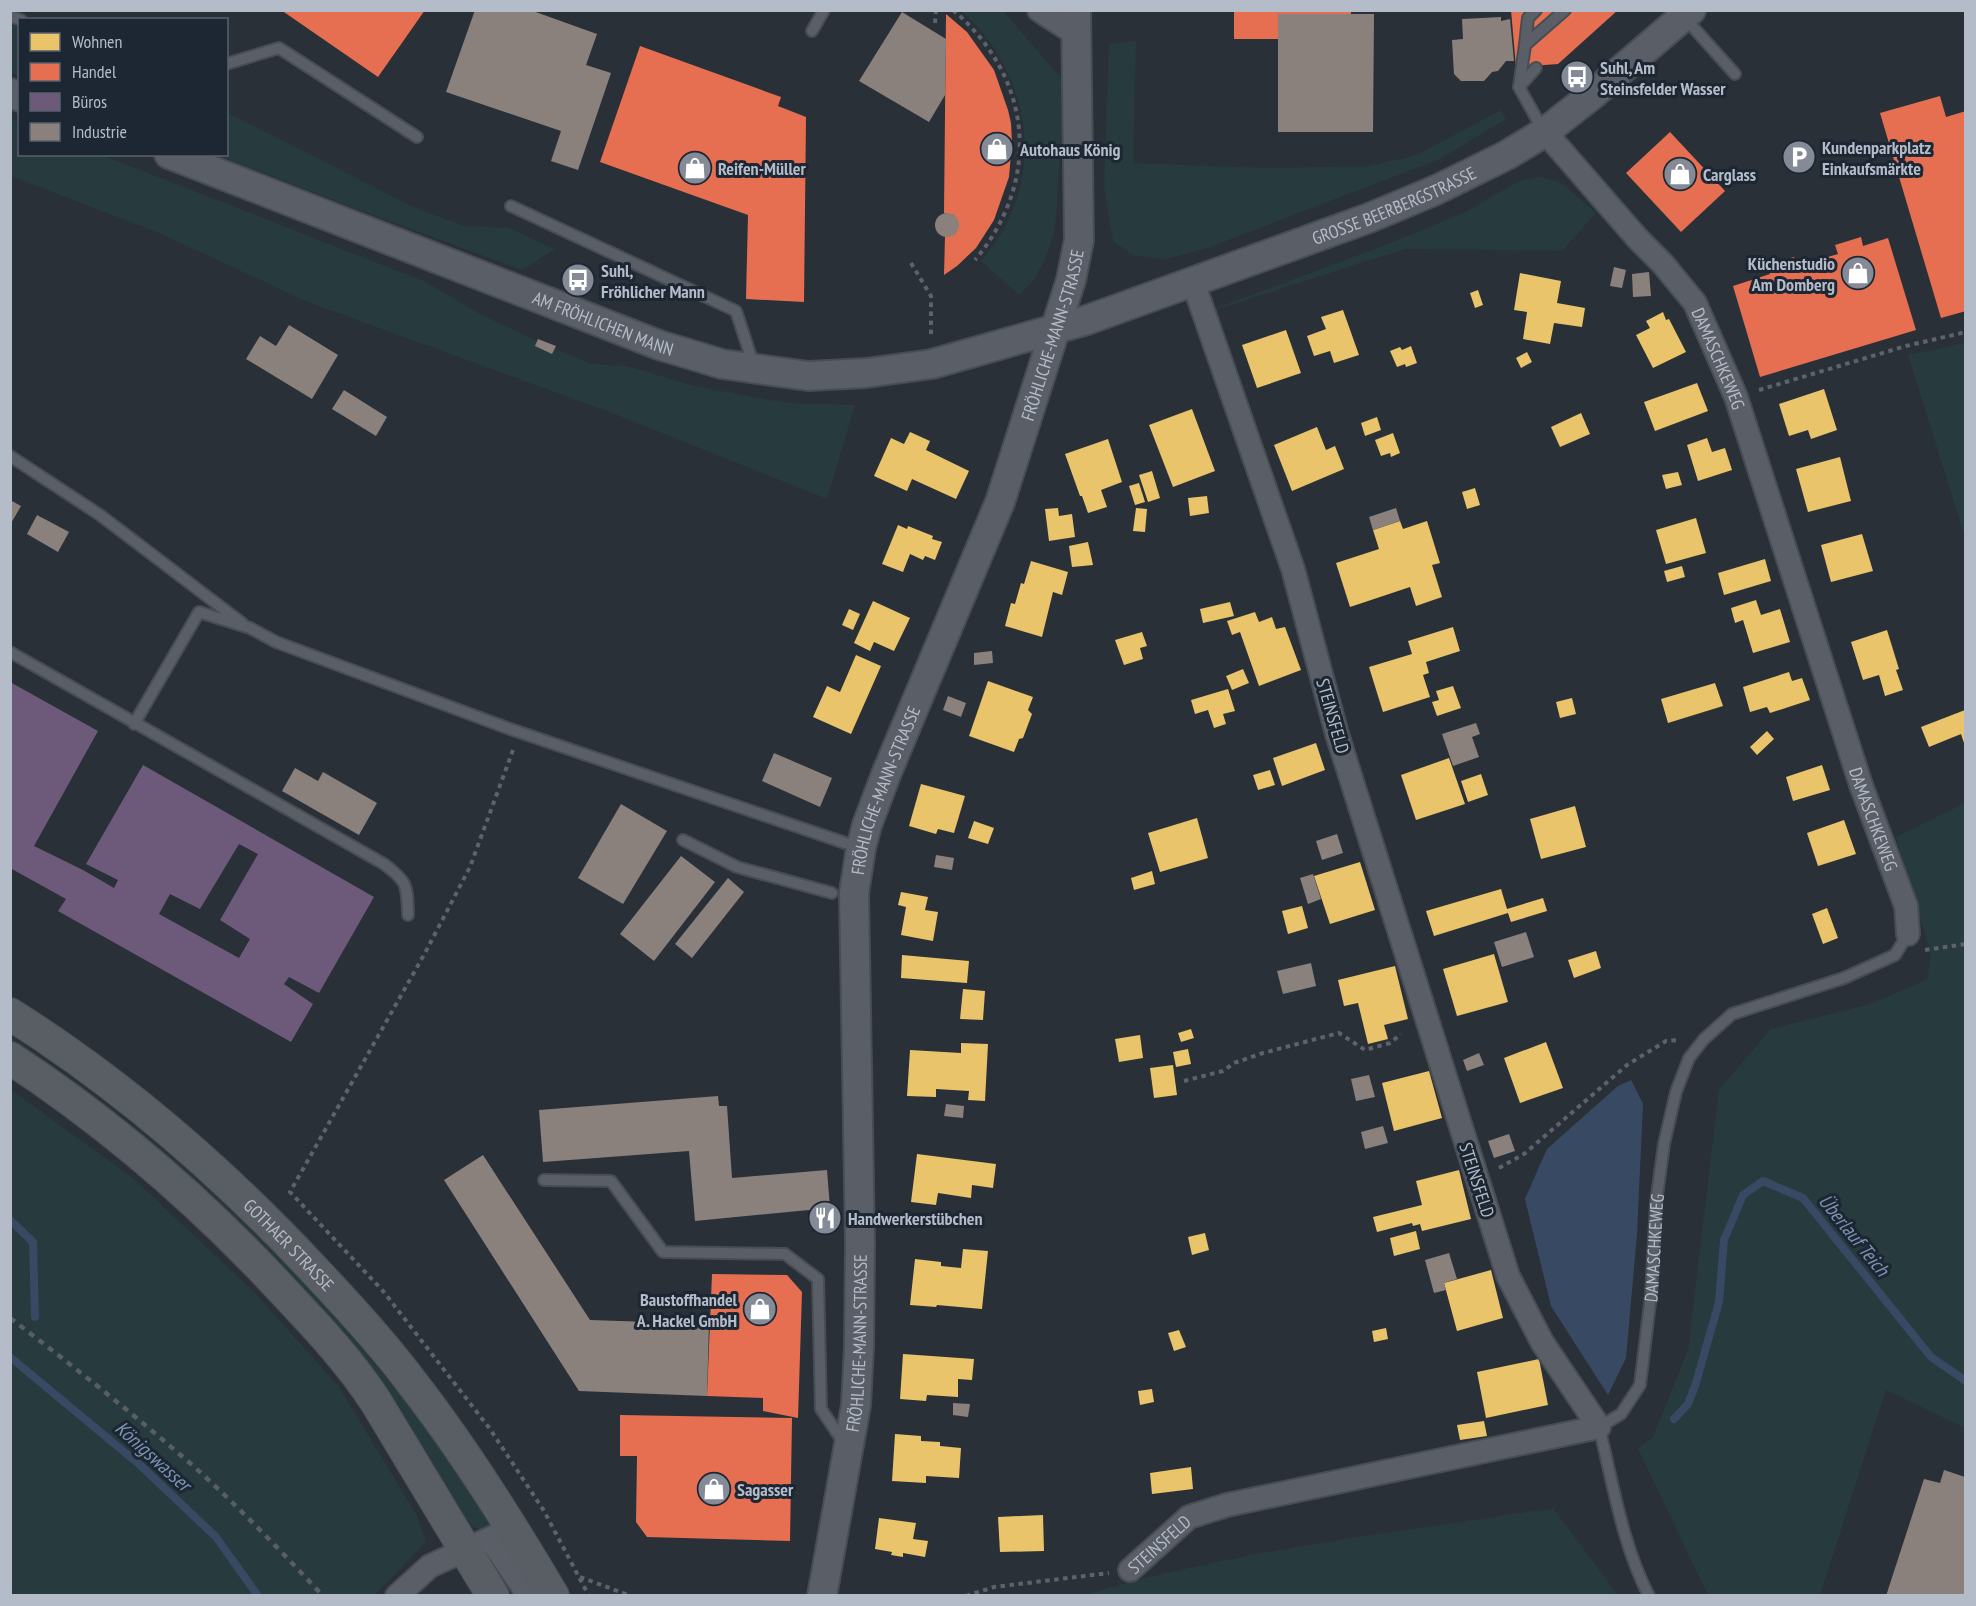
<svg xmlns="http://www.w3.org/2000/svg" width="1976" height="1606" viewBox="0 0 1976 1606" font-family="'PT Sans Narrow',sans-serif">
<rect width="100%" height="100%" fill="#2a3038"/>
<g fill="#273a3e">
<path d="M961 11H1003L1061 78 1062 126 1055 230 1044 262 1032 282 1019 295 981 261C1048 186 1035 75 961 11Z"/>
<path d="M11 24 19 28V76L11 72Z"/>
<path d="M1136 41 1133 163 1267 168 1370 166 1417 155 1501 110 1506 119 1440 159 1210 247 1163 260 1132 255 1113 241 1104 187 1109 44Z"/>
<path d="M227 113 418 209 464 226 509 228 555 249 522 270 351 207 218 155 226 154Z"/>
<path d="M10 118 19 122 20 154 102 155 426 282 480 314 533 339 591 364 627 366 694 386 787 403 855 405 827 499 612 413 308 302 159 233 11 176Z"/>
<path d="M1541 177 1563 184 1596 213 1562 251 1405 249 1215 310 1219 307 1396 241 1467 211 1519 181Z"/>
<path d="M1965 343H1966L1965 537 1908 355Z"/>
<path d="M1965 803V1428L1886 1390 1820 1595H1708L1638 1449 1653 1437 1688 1350 1719 1090 1771 1029 1867 1005 1927 980 1931 954 1896 837Z"/>
<path d="M10 1036C173 1143 321 1283 435 1442 455 1470 474 1499 493 1528L488 1532 473 1527 460 1514 396 1408 11 1045Z"/>
<path d="M11 1090 133 1178 255 1293 339 1387 417 1516 426 1542 375 1595H11Z"/>
<path d="M1553 1508 1618 1595 1082 1596C1235 1549 1396 1533 1553 1508Z"/>
</g>
<path fill="#384963" d="M1631 1080 1643 1104 1637 1234 1626 1358 1608 1395 1551 1306 1525 1199 1547 1149 1618 1086Z"/>
<g fill="#e9c46a">
<path d="M1520 273 1561 281 1557 303 1585 308 1582 327 1554 323 1550 344 1523 339 1527 312 1514 310Z"/>
<path d="M1478 290 1483 305 1475 308 1470 293Z"/>
<path d="M1343 310 1359 355 1334 363 1330 351 1314 356 1307 336 1326 329 1321 317Z"/>
<path d="M1663 312 1666 320 1669 319 1686 352 1653 368 1636 335 1650 328 1646 321Z"/>
<path d="M1286 330 1301 373 1257 388 1242 345Z"/>
<path d="M1411 346 1417 363 1406 367 1405 364 1397 367 1390 351 1400 347 1402 350Z"/>
<path d="M1527 352 1532 362 1521 368 1516 358Z"/>
<path d="M1697 383 1708 411 1655 431 1644 402Z"/>
<path d="M1824 389 1837 430 1811 439 1808 430 1789 436 1779 404Z"/>
<path d="M1192 409 1215 471 1173 487 1149 425Z"/>
<path d="M1581 413 1590 434 1560 447 1551 427Z"/>
<path d="M1377 417 1381 430 1365 436 1361 423Z"/>
<path d="M1317 427 1326 450 1335 446 1344 469 1292 491 1274 445Z"/>
<path d="M910 432 930 441 926 450 969 471 956 499 912 479 907 491 874 476 891 438 904 444Z"/>
<path d="M1393 433 1400 453 1391 457 1390 453 1381 456 1375 440Z"/>
<path d="M1707 438 1712 452 1725 448 1732 470 1698 481 1687 445Z"/>
<path d="M1108 439 1122 482 1101 490 1107 507 1088 513 1082 496H1080L1065 454Z"/>
<path d="M1840 457 1851 501 1808 512 1796 469Z"/>
<path d="M1152 471 1160 498 1148 502 1139 475Z"/>
<path d="M1678 472 1682 485 1666 489 1662 475Z"/>
<path d="M1139 483 1145 502 1135 505 1129 486Z"/>
<path d="M1475 488 1480 505 1467 509 1462 492Z"/>
<path d="M1207 496 1209 513 1190 516 1188 498Z"/>
<path d="M1058 508 1059 516 1072 514 1075 537 1049 541 1045 509Z"/>
<path d="M1136 508 1147 509 1145 532 1133 531Z"/>
<path d="M1696 518 1706 553 1666 564 1656 530Z"/>
<path d="M1400 521 1403 529 1427 521 1440 563 1432 565 1442 597 1416 606 1410 587 1350 607 1336 563 1379 549 1373 530Z"/>
<path d="M898 525 907 529 908 526 933 536 932 539 942 542 935 560 925 556 923 560 910 554 903 572 882 564Z"/>
<path d="M1862 534 1873 571 1831 582 1821 545Z"/>
<path d="M1088 542 1093 565 1072 567 1069 546Z"/>
<path d="M1765 559 1771 581 1724 595 1718 573Z"/>
<path d="M1031 561 1068 572 1062 595 1053 592 1042 637 1005 626 1011 603 1015 604 1021 583 1024 584Z"/>
<path d="M1682 566 1685 577 1667 582 1664 571Z"/>
<path d="M1756 600 1761 615 1780 609 1790 642 1753 653 1743 620 1735 623 1731 608Z"/>
<path d="M873 601 910 618 894 651 874 642 870 651 854 643Z"/>
<path d="M1230 602 1234 616 1203 623 1200 609Z"/>
<path d="M849 609 860 614 853 630 842 625Z"/>
<path d="M1255 612 1259 622 1272 617 1276 629 1285 627 1301 670 1259 686 1240 632 1232 635 1227 621Z"/>
<path d="M1453 627 1460 651 1426 662 1429 673 1423 675 1430 697 1383 712 1369 667 1412 654 1408 641Z"/>
<path d="M1887 630 1899 669 1896 670 1903 690 1885 696 1879 675 1863 680 1851 642Z"/>
<path d="M1142 632 1147 646 1140 648 1143 659 1124 665 1115 640Z"/>
<path d="M856 655 881 666 851 734 813 717 827 686 840 692Z"/>
<path d="M1243 669 1249 683 1232 690 1226 676Z"/>
<path d="M1789 672 1792 681 1802 678 1810 700 1770 713 1767 707 1750 712 1743 687Z"/>
<path d="M988 681 1033 697 1028 710 1032 714 1023 738 1019 739 1014 752 969 736Z"/>
<path d="M1715 683 1723 706 1668 723 1661 699Z"/>
<path d="M1453 686 1461 708 1437 716 1432 702 1439 700 1436 691Z"/>
<path d="M1228 689 1235 711 1223 714 1226 724 1214 728 1208 710 1195 714 1191 700Z"/>
<path d="M1572 698 1576 714 1560 718 1556 702Z"/>
<path d="M1965 710V746L1961 734 1929 747 1921 727Z"/>
<path d="M1767 731 1774 739 1757 755 1750 747Z"/>
<path d="M1316 743 1325 770 1282 786 1273 758Z"/>
<path d="M1449 758 1465 804 1416 820 1401 775Z"/>
<path d="M1822 765 1830 790 1793 801 1786 777Z"/>
<path d="M1270 770 1275 785 1258 790 1253 775Z"/>
<path d="M1481 774 1488 795 1468 802 1461 781Z"/>
<path d="M921 784 965 796 954 833 938 829 936 834 909 826Z"/>
<path d="M1575 806 1586 847 1541 859 1530 819Z"/>
<path d="M1197 818 1208 858 1160 872 1148 833Z"/>
<path d="M1844 820 1856 854 1818 866 1807 833Z"/>
<path d="M974 821 994 828 988 844 968 838Z"/>
<path d="M1360 862 1375 910 1330 924 1314 876Z"/>
<path d="M1152 871 1155 884 1134 890 1131 878Z"/>
<path d="M1501 889 1507 909 1543 898 1547 911 1511 922 1508 913 1434 936 1426 911Z"/>
<path d="M901 892 928 897 925 910 938 912 933 941 901 935 906 907 898 905Z"/>
<path d="M1302 906 1308 928 1288 934 1282 911Z"/>
<path d="M1827 908 1838 938 1823 944 1812 914Z"/>
<path d="M1596 951 1601 968 1574 978 1568 960Z"/>
<path d="M1494 954 1508 1002 1457 1016 1443 969Z"/>
<path d="M902 955 969 961 967 983 901 978Z"/>
<path d="M1395 966 1408 1019 1384 1025 1388 1039 1368 1044 1358 1003 1344 1006 1338 980Z"/>
<path d="M963 989 985 991 983 1020 960 1019Z"/>
<path d="M1191 1029 1194 1038 1181 1042 1178 1033Z"/>
<path d="M1140 1035 1143 1058 1119 1062 1115 1039Z"/>
<path d="M1546 1042 1563 1088 1520 1103 1504 1058Z"/>
<path d="M961 1043 988 1044 985 1101 968 1100 969 1091 936 1089V1097L907 1096 910 1050 961 1053Z"/>
<path d="M1188 1049 1191 1064 1176 1067 1173 1052Z"/>
<path d="M1173 1065 1177 1095 1154 1098 1150 1068Z"/>
<path d="M1429 1071 1442 1118 1394 1131 1382 1083Z"/>
<path d="M917 1154 996 1164 993 1188 972 1185 971 1198 938 1193 936 1205 911 1202Z"/>
<path d="M1459 1170 1471 1219 1422 1231 1420 1224 1413 1226 1412 1223 1377 1232 1373 1217 1422 1205 1416 1181Z"/>
<path d="M1416 1231 1420 1249 1394 1256 1390 1238Z"/>
<path d="M1205 1233 1209 1250 1192 1255 1188 1237Z"/>
<path d="M963 1249 988 1251 982 1309 937 1305 936 1307 910 1305 915 1259 941 1262V1266L961 1268Z"/>
<path d="M1491 1270 1503 1318 1457 1331 1444 1283Z"/>
<path d="M1386 1328 1388 1339 1374 1342 1372 1331Z"/>
<path d="M1179 1330 1186 1347 1174 1351 1168 1333Z"/>
<path d="M903 1354 974 1359 972 1380 958 1379V1397L927 1395 926 1401 900 1399Z"/>
<path d="M1539 1359 1548 1405 1486 1418 1477 1372Z"/>
<path d="M1152 1389 1154 1402 1140 1405 1138 1391Z"/>
<path d="M1484 1421 1487 1436 1460 1440 1457 1425Z"/>
<path d="M895 1434 921 1436V1441L940 1442V1446L961 1448 959 1478 926 1476V1483L892 1481Z"/>
<path d="M1191 1467 1193 1489 1152 1494 1150 1473Z"/>
<path d="M1043 1515 1044 1551 1000 1552 998 1517Z"/>
<path d="M879 1518 916 1523 913 1539 928 1541 925 1557 903 1553V1557L891 1555 892 1552 875 1549Z"/>
</g>
<g fill="#e76f51">
<path d="M281 10H425L378 77Z"/>
<path d="M1234 10H1351V14H1278V39H1234Z"/>
<path d="M1511 10H1618L1558 64 1516 67Z"/>
<path d="M946 14 967 32 994 70 1008 110 1011 123 1012 143 1009 177 994 220 976 248 957 266 944 275 945 236 955 234 959 225 954 215 944 213Z"/>
<path d="M640 46 781 97 778 106 806 117 804 302 746 299 748 215 600 162Z"/>
<path d="M1940 96 1946 117 1966 111V311L1941 318 1880 113Z"/>
<path d="M1670 132 1725 191 1681 232 1626 173Z"/>
<path d="M1861 237 1863 246 1888 238 1916 330 1760 377 1733 286 1770 274 1767 266 1794 257 1797 266 1838 254 1835 245Z"/>
<path d="M712 1274 787 1275 802 1292 798 1418 763 1411V1398L707 1396Z"/>
<path d="M620 1415 792 1418 790 1541 647 1537 636 1522 637 1456H620Z"/>
</g>
<path fill="#6d597a" fill-rule="evenodd" d="M10 682 98 731 34 846 83 870 114 888 118 880 86 864 143 765 374 897 319 993 289 977 284 984 313 1004 291 1042 58 911 66 899 10 868ZM239 844 258 854 220 920 250 939 239 958 159 914 170 894 200 909Z"/>
<g fill="#8a817c">
<path d="M475 10H530L597 34 586 65 611 73 578 170 551 161 561 131 446 92Z"/>
<path d="M902 12 946 39 945 95 929 122 859 81Z"/>
<path d="M1278 14H1374L1373 132H1278Z"/>
<path d="M1501 17V21L1510 19 1514 61H1506L1498 71 1492 72 1484 81H1461L1454 74 1452 40 1463 39 1462 19Z"/>
<circle cx="947" cy="225" r="12"/>
<path d="M1614 267 1626 270 1622 288 1610 286Z"/>
<path d="M1649 272 1651 296 1633 297 1632 274Z"/>
<path d="M289 325 338 355 312 399 246 359 260 336 276 346Z"/>
<path d="M538 339 556 346 552 354 535 346Z"/>
<path d="M344 390 387 417 376 436 332 409Z"/>
<path d="M10 500 21 506 10 525Z"/>
<path d="M1396 508 1400 521 1373 530 1369 517Z"/>
<path d="M37 515 69 532 58 552 27 534Z"/>
<path d="M992 651 993 663 974 665V653Z"/>
<path d="M948 696 966 703 961 717 943 710Z"/>
<path d="M1476 723 1480 734 1472 737 1479 757 1453 766 1442 734Z"/>
<path d="M774 753 832 778 820 807 762 781Z"/>
<path d="M295 768 318 781 323 772 377 803 359 835 282 791Z"/>
<path d="M621 804 667 831 623 904 578 878Z"/>
<path d="M1337 834 1343 853 1322 860 1316 841Z"/>
<path d="M936 855 954 858 952 870 934 867Z"/>
<path d="M681 856 715 882 654 961 620 934Z"/>
<path d="M1313 874 1321 899 1308 904 1300 878Z"/>
<path d="M728 878 744 892 692 958 675 944Z"/>
<path d="M1526 932 1534 957 1502 967 1494 942Z"/>
<path d="M1311 963 1316 986 1283 994 1277 971Z"/>
<path d="M1479 1053 1484 1065 1467 1071 1463 1060Z"/>
<path d="M1369 1075 1375 1097 1356 1101 1351 1079Z"/>
<path d="M718 1096 719 1106H727L732 1178 827 1170 830 1208 695 1221 689 1151 543 1162 539 1110Z"/>
<path d="M946 1104 964 1106 963 1118 944 1116Z"/>
<path d="M1383 1126 1388 1143 1365 1149 1361 1132Z"/>
<path d="M1509 1134 1515 1151 1494 1158 1488 1141Z"/>
<path d="M483 1155 590 1320 709 1324 707 1396 579 1391 444 1180Z"/>
<path d="M1449 1253 1457 1279 1444 1283 1446 1290 1434 1293 1425 1260Z"/>
<path d="M953 1403 970 1404 968 1417 953 1415Z"/>
<path d="M1944 1470 1965 1477V1596H1886L1924 1479 1940 1483Z"/>
</g>
<g fill="none" stroke-linecap="round" stroke-linejoin="round">
<g stroke="#384963" stroke-width="8">
<path d="M10 1220 33 1242 35 1317"/>
<path d="M10 1357 140 1465 216 1537 258 1596"/>
<path d="M1674 1419 1688 1404 1695 1386 1719 1302 1724 1240 1743 1195 1763 1181 1803 1198 1931 1357 1966 1381"/>
</g>
<g stroke="#484c53" stroke-width="14">
<g id="service">
<path d="M10 16 21 20"/>
<path d="M1684 17 1735 74"/>
<path d="M812 31 824 10"/>
<path d="M1525 45 1528 18 1536 10"/>
<path d="M226 64 279 48 417 137"/>
<path d="M1536 68 1519 87 1544 132"/>
<path d="M1519 87 1525 45 1565 10"/>
<path d="M511 206 736 311 754 366"/>
<path d="M10 456 100 515 242 623"/>
<path d="M10 652 384 864C408 882 407 885 408 915"/>
<path d="M134 724 199 612 250 628 276 642 510 729 860 848"/>
<path d="M683 840 737 867 832 893"/>
<path d="M544 1180 611 1181 663 1252 785 1254 818 1279 821 1409 844 1443"/>
<path id="s1" d="M1649 1596C1622 1544 1613 1483 1599 1427L1621 1414 1640 1385 1651 1295 1656 1203 1664 1144 1676 1092 1689 1058 1704 1039 1732 1014 1844 978 1895 955 1908 934"/>
</g>
</g>
<g stroke="#484c53" stroke-width="26">
<g id="minor">
<path d="M1039 10 1076 34"/>
<path id="s2" d="M1545 132 1638 239 1663 264 1695 303 1736 397 1861 785 1906 906 1908 934"/>
<path d="M490 1539 529 1596"/>
<path id="s3" d="M1130 1570 1189 1517 1227 1505 1599 1427 1542 1342 1508 1276 1337 734 1293 569 1193 282"/>
<path d="M397 1596 430 1566 513 1528"/>
</g>
</g>
<g stroke="#484c53" stroke-width="32">
<g id="tertiary">
<path d="M10 93 20 97"/>
<path id="s4" d="M169 154 659 345 722 364 808 376 866 373 932 364 1087 320 1369 218 1436 190 1507 155 1545 132 1592 95 1691 10"/>
<path id="s5" d="M822 1596 856 1405 859 1347 860 1243 854 893 861 848 867 825 887 772 1000 502 1071 280 1079 240 1076 10"/>
</g>
</g>
<g stroke="#484c53" stroke-width="34">
<g id="secondary">
<path id="s6" d="M10 1014C124 1086 227 1176 318 1274 351 1309 384 1345 413 1384 465 1451 510 1523 553 1596"/>
<path d="M10 1058C112 1125 204 1205 286 1294 319 1329 350 1362 376 1402L493 1596"/>
</g>
</g>
<g stroke="#5d636a" stroke-width="4" stroke-dasharray="4.5 4.5" stroke-linecap="butt">
<path d="M953 10C1033 78 1042 180 975 260"/>
<path d="M935 23 936 10"/>
<path d="M911 263 931 296V336"/>
<path d="M1759 390 1906 346 1966 332"/>
<path d="M513 750 470 867 425 953 290 1192 383 1291 490 1429 544 1511 589 1596"/>
<path d="M1925 950 1966 944"/>
<path d="M1184 1081 1223 1071 1234 1063 1263 1053 1339 1033 1365 1050 1390 1043 1401 1034"/>
<path d="M1499 1168 1524 1154 1627 1065 1666 1041 1679 1040"/>
<path d="M580 1577 631 1596"/>
<path d="M966 1596 994 1587 1109 1573"/>
</g>
<use href="#service" stroke="#5a5e66" stroke-width="10"/>
<use href="#minor" stroke="#5a5e66" stroke-width="22"/>
<use href="#tertiary" stroke="#5a5e66" stroke-width="28"/>
<use href="#secondary" stroke="#595d64" stroke-width="32"/>
<path stroke="#595d64" stroke-width="4.5" stroke-dasharray="6 6" stroke-linecap="butt" d="M10 1318C72 1365 132 1413 191 1464 237 1505 281 1551 323 1596"/>
</g>
<defs>
<g id="bus-disc" transform="scale(1.725)"><circle r="9.5" fill="#848b96" stroke="#1d2633"/><path d="M-5-6H5V4H4V6H2V4H-2V6H-4V4H-5ZM-3.5-4V0h7V-4ZM-3.5 1.2v1.5H-2V1.2ZM2 1.2v1.5H3.5V1.2Z" fill="#fff"/></g>
<g id="shop-disc" transform="scale(1.725)"><circle r="9.5" fill="#848b96" stroke="#1d2633"/><path d="M-5-2.5h2.3a2.7 3.5 0 0 1 5.4 0H5L5.5 6h-11ZM-1.5-2.5h3a1.5 2.3 0 0 0-3 0Z" fill="#fff"/></g>
<g id="parking-disc" transform="scale(1.725)"><circle r="9.5" fill="#848b96" stroke="#1d2633"/><path d="M-3.5-5.5H1a3.5 3.5 0 0 1 0 7H-1V5.5H-3.5ZM-1-3.4V-.6H.8a1.4 1.4 0 0 0 0-2.8Z" fill="#fff"/></g>
<g id="restaurant-disc" transform="scale(1.725)"><circle r="9.5" fill="#848b96" stroke="#1d2633"/><path d="M-5-6h1v4h1v-4h1v4h1v-4h1v5L-1.5 .5V6h-2V.5L-5-1ZM5-6V6H3V1.5H1.5Q1.5-4 5-6Z" fill="#fff"/></g>
</defs>
<g fill-rule="evenodd">
<use href="#bus-disc" x="1577" y="77"/>
<use href="#shop-disc" x="997" y="149"/>
<use href="#parking-disc" x="1799" y="157"/>
<use href="#shop-disc" x="695" y="168"/>
<use href="#shop-disc" x="1680" y="174"/>
<use href="#shop-disc" x="1858" y="273"/>
<use href="#bus-disc" x="578" y="280"/>
<use href="#restaurant-disc" x="825" y="1218"/>
<use href="#shop-disc" x="760" y="1309"/>
<use href="#shop-disc" x="714" y="1489"/>
</g>
<g text-anchor="middle" dominant-baseline="central" stroke-width="6" stroke-linejoin="round" paint-order="stroke">
<g font-size="18" font-weight="bold" fill="#b4bcc9" stroke="#1d2633" text-anchor="start">
<text x="1600" y="67">Suhl, Am<tspan x="1600" dy="21">Steinsfelder Wasser</tspan></text>
<text x="1822" y="147">Kundenparkplatz<tspan x="1822" dy="21">Einkaufsmärkte</tspan></text>
<text x="1020" y="149">Autohaus König</text>
<text x="718" y="168">Reifen-Müller</text>
<text x="1703" y="174">Carglass</text>
<text x="1835" y="263" text-anchor="end">Küchenstudio<tspan x="1835" dy="21">Am Domberg</tspan></text>
<text x="601" y="270">Suhl,<tspan x="601" dy="21">Fröhlicher Mann</tspan></text>
<text x="848" y="1218">Handwerkerstübchen</text>
<text x="737" y="1299" text-anchor="end">Baustoffhandel<tspan x="737" dy="21">A. Hackel GmbH</tspan></text>
<text x="737" y="1489">Sagasser</text>
</g>
<g font-size="18" fill="#b4bcc9" stroke="#1d2633">
<text stroke="none"><textPath href="#s4" startOffset="1292">GROSSE BEERBERGSTRASSE</textPath></text>
<text stroke="none"><textPath href="#s4" startOffset="466">AM FRÖHLICHEN MANN</textPath></text>
<text stroke="none"><textPath href="#s5" startOffset="1300">FRÖHLICHE-MANN-STRASSE</textPath></text>
<text stroke="none"><textPath href="#s2" startOffset="288">DAMASCHKEWEG</textPath></text>
<text transform="translate(1333 716) rotate(74)">STEINSFELD</text>
<text stroke="none"><textPath href="#s5" startOffset="814">FRÖHLICHE-MANN-STRASSE</textPath></text>
<text stroke="none"><textPath href="#s2" startOffset="774">DAMASCHKEWEG</textPath></text>
<text transform="translate(1477 1180) rotate(72)">STEINSFELD</text>
<text stroke="none"><textPath href="#s6" startOffset="363">GOTHAER STRASSE</textPath></text>
<text stroke="none"><textPath href="#s1" startOffset="375">DAMASCHKEWEG</textPath></text>
<text stroke="none"><textPath href="#s5" startOffset="256">FRÖHLICHE-MANN-STRASSE</textPath></text>
<text stroke="none"><textPath href="#s3" startOffset="39">STEINSFELD</textPath></text>
</g>
<g font-size="20" font-style="italic" fill="#7c92b1" stroke="#1d2633">
<text transform="translate(1854 1235) rotate(51)">Überlauf Teich</text>
<text transform="translate(153 1456) rotate(42)">Königswasser</text>
</g>
</g>
<rect width="1976" height="1606" fill="none" stroke="#b4bcc9" stroke-width="24"/>
<rect x="18" y="18" width="210" height="138" fill="#1d2633" stroke="#59626f" stroke-width="1.5"/>
<rect x="30" y="33" width="30" height="18" fill="#e9c46a" stroke="#59626f" stroke-width="1.5"/>
<text x="72" y="48" font-size="18" fill="#b4bcc9">Wohnen</text>
<rect x="30" y="63" width="30" height="18" fill="#e76f51" stroke="#59626f" stroke-width="1.5"/>
<text x="72" y="78" font-size="18" fill="#b4bcc9">Handel</text>
<rect x="30" y="93" width="30" height="18" fill="#6d597a" stroke="#59626f" stroke-width="1.5"/>
<text x="72" y="108" font-size="18" fill="#b4bcc9">Büros</text>
<rect x="30" y="123" width="30" height="18" fill="#8a817c" stroke="#59626f" stroke-width="1.5"/>
<text x="72" y="138" font-size="18" fill="#b4bcc9">Industrie</text>
</svg>
